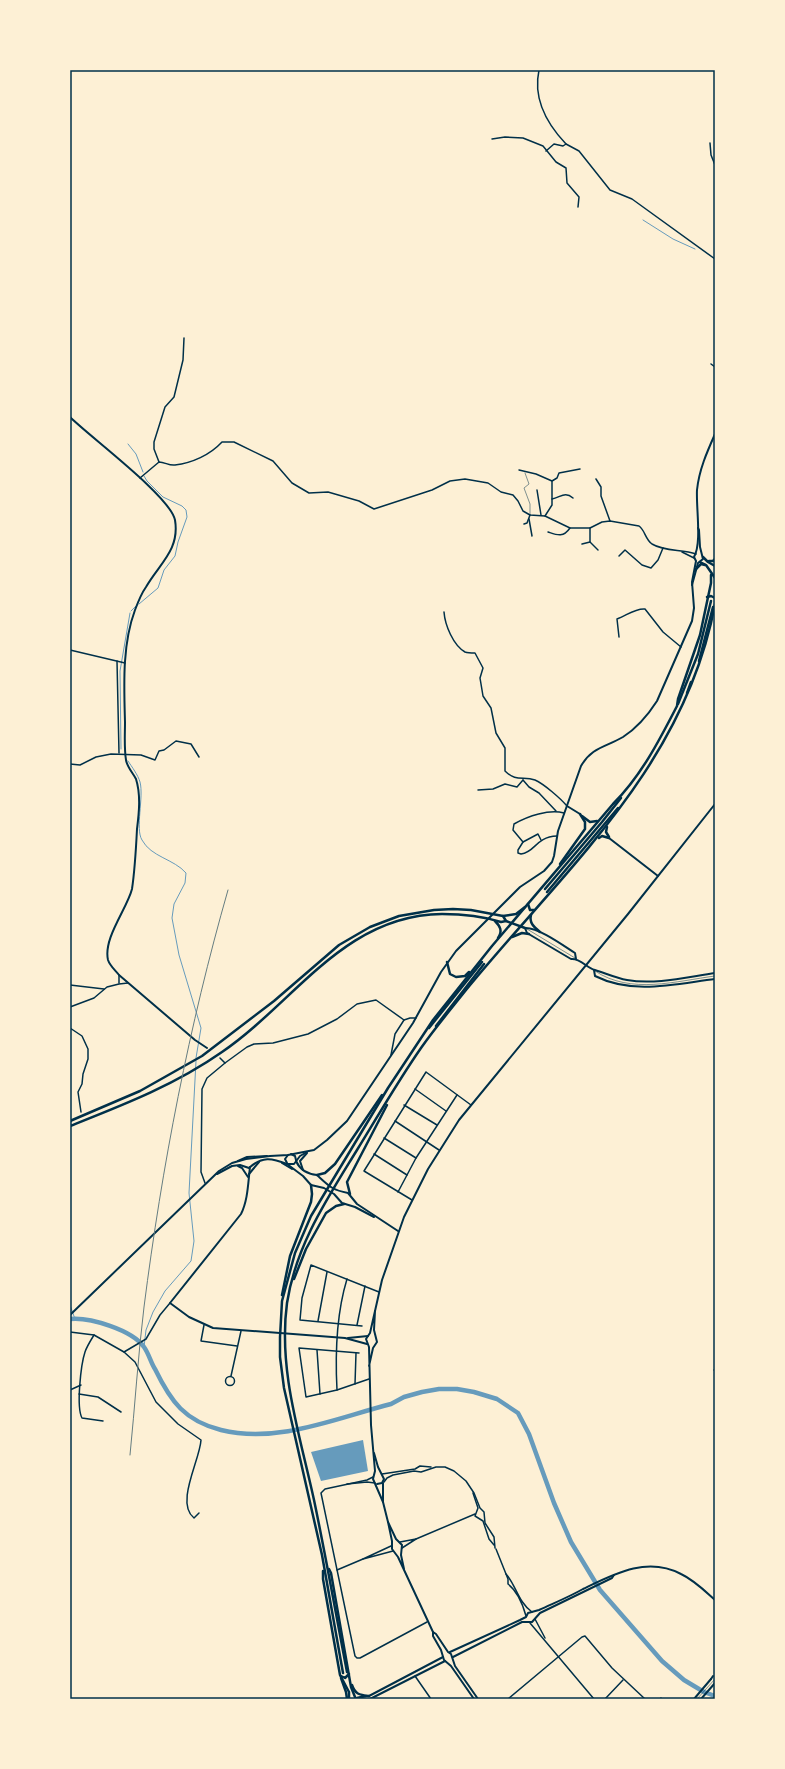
<svg xmlns="http://www.w3.org/2000/svg" width="785" height="1769" viewBox="0 0 785 1769" font-family="Quicksand,sans-serif">
<rect width="100%" height="100%" fill="#fdf0d5"/>
<path fill="#669bbc" d="M363 1440 368 1471 321 1481 311 1452Z"/>
<g fill="none" stroke-linecap="round" stroke-linejoin="round">
<g stroke="#669bbc" stroke-width="1">
<path d="M643 220 673 239 695 249"/>
<path d="M128 444 136 454 143 472"/>
<path d="M139 604 158 588 164 570 175 556 178 542 187 517 186 510 182 506 163 497 147 481 144 476"/>
<path d="M131 611 136 606"/>
<path d="M121 749 120 671 130 613"/>
<path d="M128 761C132 767 138 775 140 782 144 797 135 829 142 840 151 857 174 859 186 873L185 883 174 904 172 918 179 955 201 1028 196 1058"/>
<path d="M70 1305 75 1319"/>
<path d="M144 1347 146 1330 153 1312 165 1291 191 1261 194 1241 189 1193 196 1061"/>
</g>
<path stroke="#669bbc" stroke-width="4.5" d="M70 1319C90 1317 132 1330 144 1347 149 1354 151 1363 155 1369 171 1402 185 1421 221 1430 278 1444 336 1418 391 1404L404 1397 422 1392 439 1389H457L474 1392 497 1399 518 1413 529 1434 554 1503 571 1542 600 1590 662 1661 684 1680 704 1692 715 1696"/>
<g stroke="#003049" stroke-width="0.5">
<path d="M525 473 529 484 524 488 530 504V514"/>
<path d="M527 929 575 958"/>
<path d="M595 971C631 995 676 981 715 976"/>
<path d="M697 1699 715 1679"/>
</g>
<g stroke="#003049" stroke-width="1.5">
<path d="M539 70C533 98 547 124 566 144"/>
<path d="M492 139 505 137 523 138 543 146 556 162 566 168 567 183 579 197 578 207"/>
<path d="M710 143 711 155 715 165"/>
<path d="M546 151 554 144 563 146 566 144 579 151 610 190 632 199 715 259"/>
<path d="M711 364 715 367"/>
<path d="M159 462 154 449V442L165 407 174 397 183 360 184 338"/>
<path d="M519 470 536 474 552 481"/>
<path d="M140 478 159 462C165 462 169 466 175 465 192 463 210 455 222 442H234L273 461 292 483 309 493 328 492 359 501 374 509 432 490 450 481 465 479 488 483 501 492 513 495 518 501 523 511 530 515 545 516 570 528H590L602 522 610 521 639 526C645 530 645 539 652 544 665 552 682 549 696 554"/>
<path d="M596 479 601 487V496L610 521"/>
<path d="M537 490 541 515"/>
<path d="M552 499C561 497 565 491 573 498"/>
<path d="M545 516 552 505V481L557 478 559 473 580 469"/>
<path d="M529 519 532 536"/>
<path d="M524 524 527 523 530 515"/>
<path d="M548 532C557 535 563 538 570 528"/>
<path d="M590 542 598 550"/>
<path d="M582 544 590 542V528"/>
<path d="M682 552 694 558"/>
<path d="M619 556 625 550 642 565 651 568 658 560 663 548"/>
<path d="M444 612C445 625 453 645 465 652 468 653 472 653 475 653L483 668 480 678 483 696 491 708 496 733 505 748V771C516 782 523 776 535 780 544 784 560 798 567 806"/>
<path d="M619 637 617 619C626 616 635 608 645 609L663 632 681 647"/>
<path d="M70 650 125 663"/>
<path d="M117 661 119 753"/>
<path d="M70 764 80 765 96 757 111 754 141 755 155 760 159 751 164 750 176 741 191 744 199 757"/>
<path d="M523 780 529 787 539 793 556 811"/>
<path d="M478 790 493 789 505 784 517 787 523 780"/>
<path d="M541 840 538 834 523 842 513 830 514 824C528 816 549 809 564 813"/>
<path d="M523 842 518 850V853L521 854C536 852 535 837 557 836"/>
<path d="M119 983V975"/>
<path d="M70 985 104 989"/>
<path d="M70 1007 94 998 107 987 119 984 128 983"/>
<path d="M404 1020 410 1018H416"/>
<path d="M70 1028 82 1036 88 1049V1059L83 1074 82 1084 78 1092 81 1112"/>
<path d="M225 1063 247 1047 254 1044 273 1043 308 1034 337 1019 357 1004 376 1000 404 1020 395 1034 391 1055"/>
<path d="M415 1089 446 1111"/>
<path d="M404 1105 437 1125"/>
<path d="M395 1121 439 1150"/>
<path d="M384 1138 416 1158"/>
<path d="M374 1154 407 1175"/>
<path d="M205 1183 201 1172 202 1089 207 1078 225 1063 220 1058"/>
<path d="M398 1192 416 1158 457 1095"/>
<path d="M412 1200 364 1171 426 1072 471 1105"/>
<path d="M318 1321 327 1272"/>
<path d="M204 1325 201 1341 237 1346"/>
<path d="M357 1325 365 1286"/>
<path d="M362 1326 300 1320 302 1298 311 1265 379 1292"/>
<path d="M70 1332 94 1335 124 1352 146 1339 160 1315 170 1303"/>
<path d="M94 1335C91 1340 87 1346 85 1352 81 1364 76 1407 82 1418L103 1421"/>
<path d="M317 1350 320 1394"/>
<path d="M124 1352 135 1362 156 1402 178 1424 201 1440C200 1460 175 1503 194 1518L199 1513"/>
<path d="M359 1353 299 1348 306 1397 337 1390 369 1379"/>
<path d="M714 1370H715"/>
<path d="M231 1376 241 1331"/>
<circle cx="230" cy="1381" r="4.5"/>
<path d="M355 1384 356 1353"/>
<path d="M70 1390 81 1385"/>
<path d="M337 1390C335 1352 336 1315 347 1279"/>
<path d="M79 1394 98 1397 121 1412"/>
<path d="M382 1474 415 1469 420 1466 431 1467"/>
<path d="M373 1477 367 1480 325 1489 321 1493 355 1656 357 1658H360L427 1622"/>
<path d="M384 1482 387 1478 393 1475 414 1471 421 1472 436 1467H445L454 1471 466 1481 474 1493 480 1508 484 1512 485 1523 494 1537 495 1548"/>
<path d="M347 1484 367 1482 375 1483"/>
<path d="M473 1493 478 1508 475 1516 483 1521 489 1539 494 1545"/>
<path d="M416 1539 475 1514"/>
<path d="M400 1542 416 1539 402 1548"/>
<path d="M391 1546 363 1559 393 1551"/>
<path d="M496 1549 508 1579V1584C517 1591 523 1605 526 1616"/>
<path d="M337 1570 363 1559"/>
<path d="M506 1574C516 1585 518 1602 532 1612"/>
<path d="M535 1619 545 1638"/>
<path d="M530 1623 594 1699"/>
<path d="M415 1676 431 1699"/>
<path d="M508 1699 582 1637 585 1636 612 1668 645 1699"/>
<path d="M605 1699 623 1680"/>
<path d="M660 1699 661 1698"/>
</g>
<g stroke="#003049" stroke-width="2">
<path d="M70 417C90 437 170 496 175 520 180 550 159 564 146 587 141 594 138 602 135 610 122 645 124 685 125 722 125 734 124 748 126 760 127 767 133 773 136 779 141 795 139 813 137 829 136 849 135 869 132 889 127 909 103 938 108 960 110 966 115 970 119 975L195 1040 207 1048"/>
<path d="M567 806 580 814"/>
<path d="M609 838 658 876"/>
<path d="M576 959 575 953C564 946 538 927 525 928L527 933 571 959C581 958 586 968 595 970 605 973 616 978 627 980 655 985 687 977 715 973"/>
<path d="M594 970 595 976C633 995 675 984 715 979"/>
<path d="M238 1161 247 1157 267 1156"/>
<path d="M296 1161C300 1170 307 1174 317 1175 329 1186 332 1190 348 1193L357 1204 398 1231"/>
<path d="M282 1163 292 1169"/>
<path d="M287 1164 303 1176 311 1185 324 1188 334 1194 342 1203 355 1207 374 1217"/>
<path d="M238 1166 242 1168 248 1177"/>
<path d="M250 1167C248 1183 248 1200 241 1214L170 1303 189 1317 213 1328 345 1338 367 1344"/>
<path d="M303 1170 300 1161 307 1153"/>
<path d="M249 1174 259 1162"/>
<path d="M375 1311 382 1280 404 1217 428 1169 459 1120 628 914 715 804"/>
<path d="M348 1338 368 1336"/>
<path d="M369 1366 373 1348 377 1342 374 1330 375 1311 370 1333 366 1339 369 1347 371 1425 375 1471 373 1479 383 1502 388 1522"/>
<path d="M374 1453 378 1467 384 1479 382 1483 377 1484"/>
<path d="M383 1483V1502"/>
<path d="M404 1569 401 1555 402 1545 396 1539 388 1522 392 1541V1549L398 1557 433 1632V1636L441 1650 444 1660 451 1666 474 1699"/>
<path d="M433 1632 436 1634 448 1652 451 1654 455 1666 478 1699"/>
<path d="M450 1652 520 1620 526 1617 528 1613 539 1610C554 1603 569 1597 583 1589 614 1574 647 1556 681 1574 694 1580 705 1591 715 1600"/>
<path d="M453 1657 522 1622H532L540 1613 612 1578 614 1575"/>
<path d="M369 1696 443 1657"/>
<path d="M370 1699 445 1661"/>
<path d="M694 1699 711 1679"/>
<path d="M701 1699 715 1683"/>
</g>
<g stroke="#003049" stroke-width="2">
<path d="M692 585 698 563 703 559 700 547 699 530 698 528"/>
<path d="M291 1154 295 1156 296 1160"/>
<path d="M287 1163 285 1159 288 1155"/>
<path d="M288 1164H294L300 1156 307 1152"/>
<path d="M217 1174 232 1166 240 1165 249 1168C262 1156 272 1158 287 1164"/>
<path d="M70 1315 219 1171 232 1163 246 1159 270 1156 288 1155 314 1150 327 1140 347 1121 413 1023 441 972 456 951 520 887 544 871 552 862 554 856 558 831 581 766C592 747 606 747 623 737 637 728 648 715 657 701L692 621 694 608 692 582 696 561 694 557C702 543 696 508 697 490 699 470 707 452 715 434"/>
<path d="M711 1679 713 1676"/>
</g>
<g stroke="#003049" stroke-width="2.5">
<path d="M703 557 708 562 715 566"/>
<path d="M709 561H713L715 559"/>
<path d="M700 562 706 565 715 578"/>
<path d="M696 569 701 564 705 565"/>
<path d="M707 597 711 596 715 598"/>
<path d="M699 661 713 607"/>
<path d="M687 693 691 682"/>
<path d="M678 704 698 654 711 601"/>
<path d="M582 816 590 822 597 821"/>
<path d="M607 827 606 832 609 837"/>
<path d="M599 838 602 836 609 838"/>
<path d="M560 864 585 829V822L580 814"/>
<path d="M545 889 602 822 621 798"/>
<path d="M547 892 618 808"/>
<path d="M528 904 530 910H534"/>
<path d="M531 915C529 923 534 927 540 932"/>
<path d="M503 916 516 914 525 907"/>
<path d="M495 921C500 926 503 931 498 938"/>
<path d="M512 937 522 933 529 934"/>
<path d="M447 962 450 974 456 977 465 976 469 972"/>
<path d="M436 1026 484 964"/>
<path d="M429 1028 482 962"/>
<path d="M70 1121 140 1091 202 1056 274 1001 339 945 370 927 399 916 434 910 453 909 471 910 503 916 506 921 525 928"/>
<path d="M70 1126C123 1105 175 1085 222 1052 295 1002 344 915 442 914 462 914 482 916 501 922L506 921"/>
<path d="M317 1175 325 1173 335 1164 382 1095"/>
<path d="M350 1194 347 1182 387 1105"/>
<path d="M294 1279 306 1249 326 1213 336 1206 344 1204"/>
<path d="M282 1295 290 1256 311 1202 312 1194 311 1185"/>
<path d="M329 1569 331 1573 351 1687 355 1697"/>
<path d="M323 1571V1579L340 1675 349 1692V1699"/>
<path d="M347 1672C336 1615 326 1557 314 1500 300 1435 278 1370 287 1303 296 1245 327 1199 357 1150 378 1116 398 1081 421 1048 435 1028 451 1009 466 990 565 869 685 766 715 604"/>
<path d="M343 1673 322 1555 284 1388 280 1357V1337L282 1301 295 1253 311 1216 388 1088 433 1020 492 946 613 804C641 776 659 741 677 706L678 699 700 635 711 583V575"/>
<path d="M341 1676 345 1678 349 1674"/>
<path d="M341 1678 346 1692 347 1699"/>
<path d="M352 1685C355 1694 359 1695 369 1696"/>
<path d="M357 1698 366 1696"/>
</g>
<path stroke="#657d81" stroke-width="1" d="M130 1455C135 1406 138 1356 144 1307 162 1166 189 1026 228 890"/>
</g>
<rect width="785" height="1769" fill="none" stroke="#fdf0d5" stroke-width="142"/>
<rect x="71" y="71" width="643" height="1627" fill="none" stroke="#003049" stroke-width="1.5"/>
</svg>
